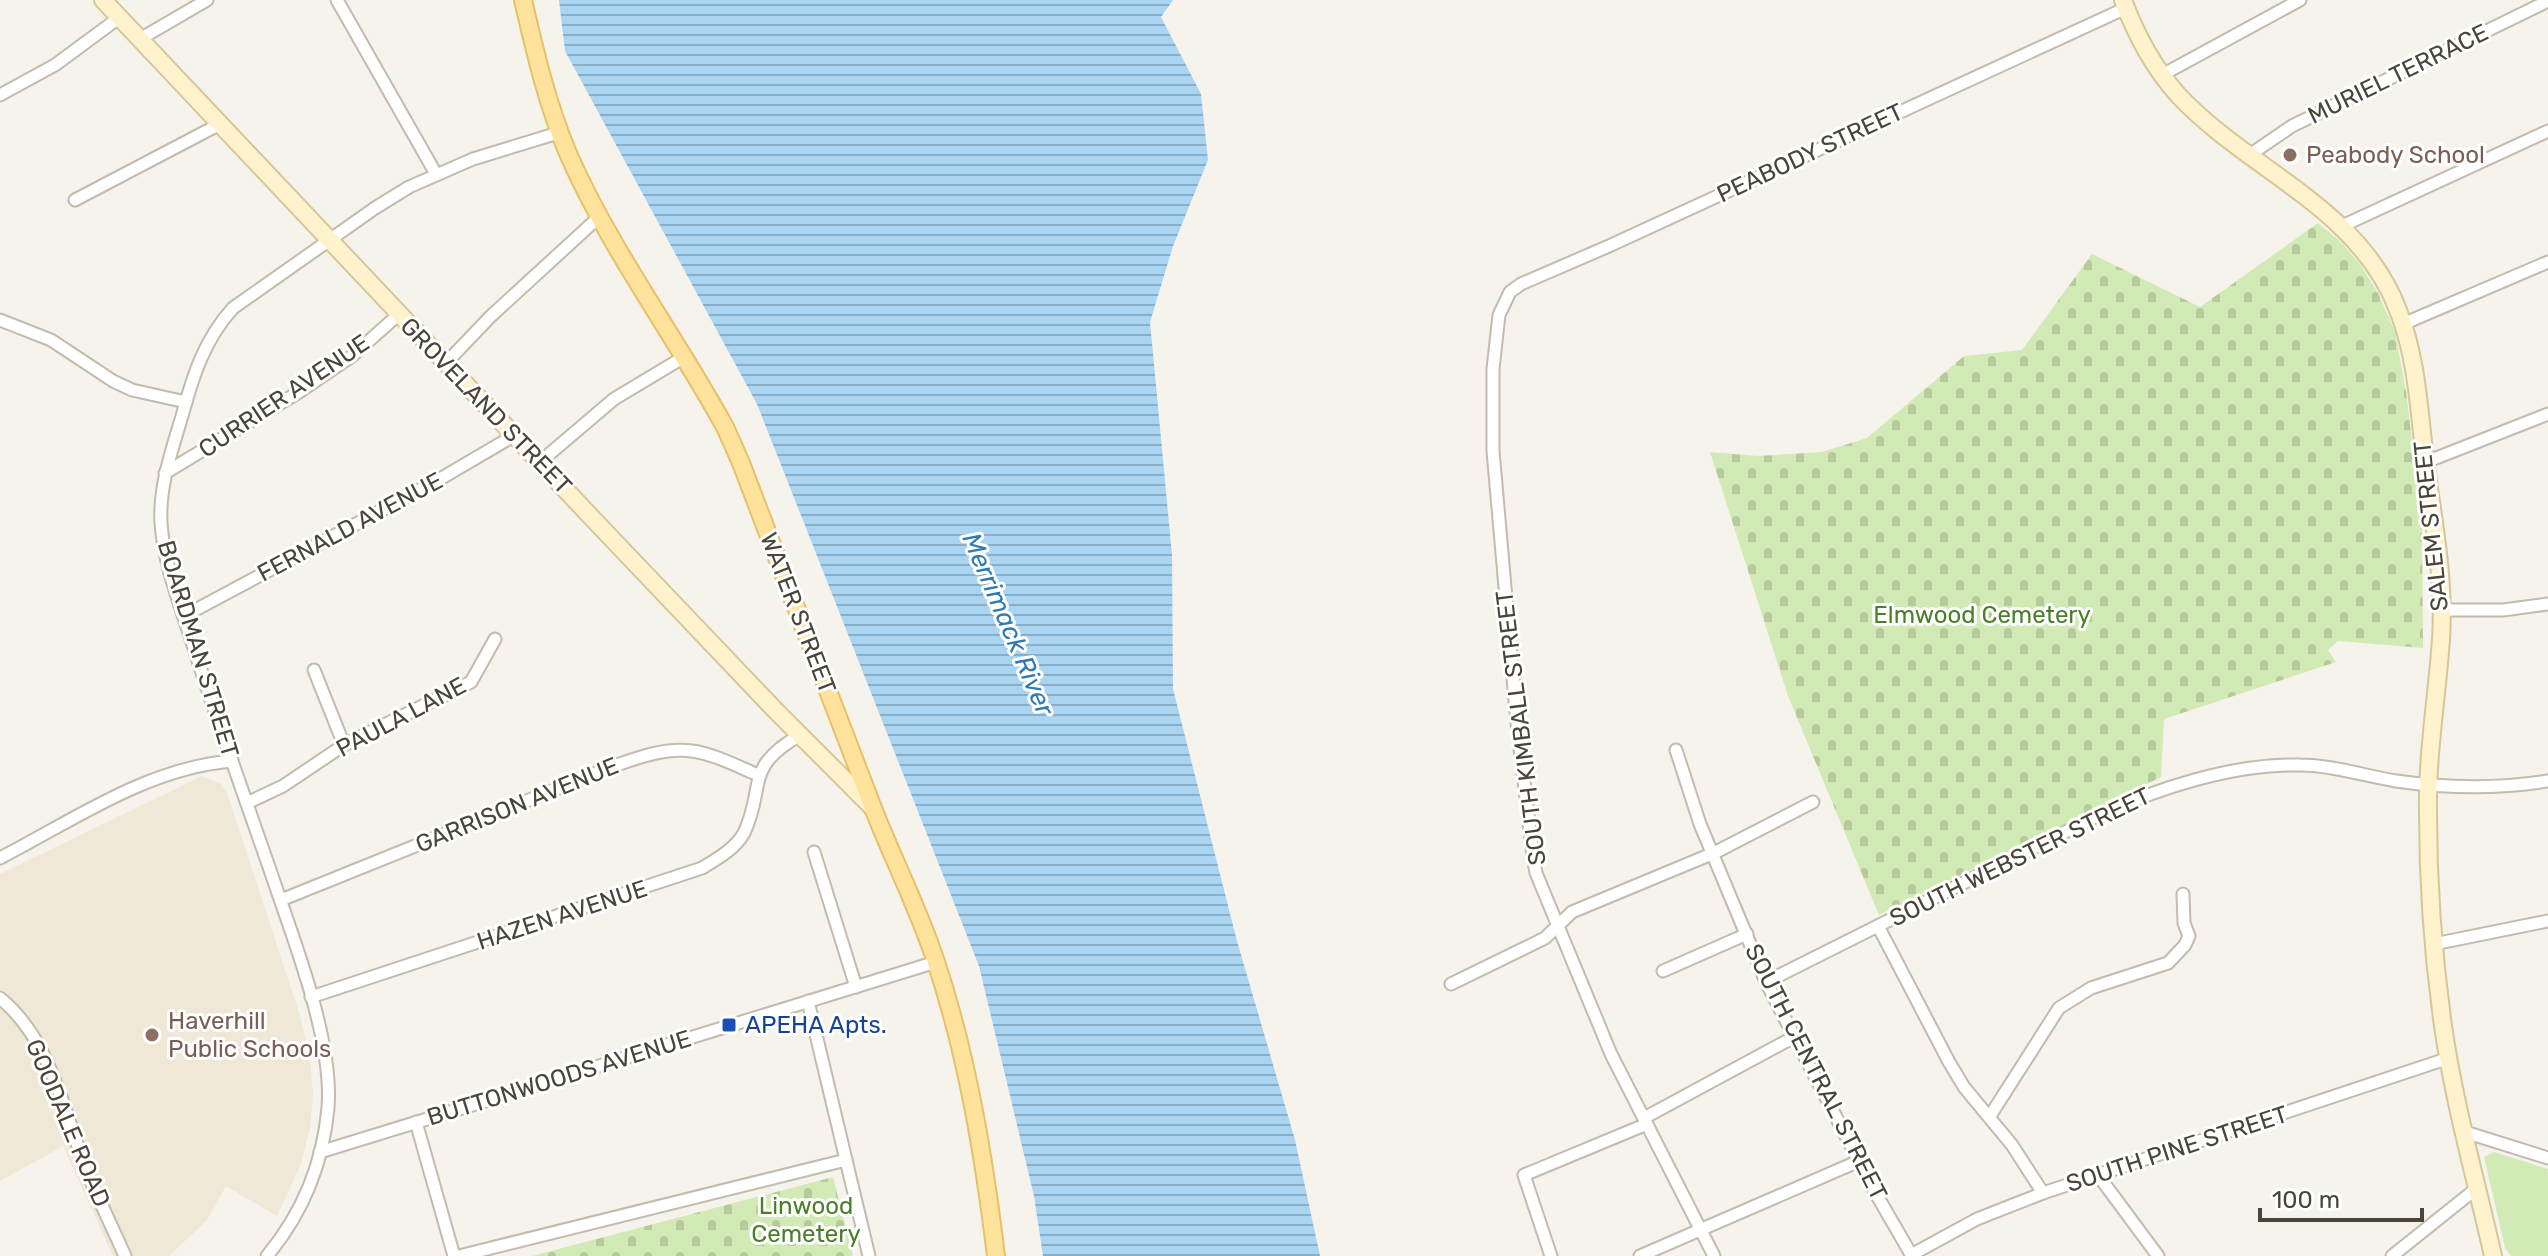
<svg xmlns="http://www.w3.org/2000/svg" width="2548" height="1256" viewBox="0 0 2548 1256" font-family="Rubik,sans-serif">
<defs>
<pattern id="cemetery-stones" width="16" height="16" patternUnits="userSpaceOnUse" patternTransform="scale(2)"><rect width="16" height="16" fill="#d2eab5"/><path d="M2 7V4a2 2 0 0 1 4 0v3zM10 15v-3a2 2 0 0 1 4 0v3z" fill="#b6ca9c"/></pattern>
<pattern id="water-rules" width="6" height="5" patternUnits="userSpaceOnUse" patternTransform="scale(2)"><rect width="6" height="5" fill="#a9d4f2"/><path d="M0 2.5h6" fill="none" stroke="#8caec5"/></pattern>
</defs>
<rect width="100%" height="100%" fill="#f6f3ec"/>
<path fill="#efe8d6" d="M202 776 221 784 227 793 299 1012 310 1058 313 1095 310 1128 301 1164 277 1216 226 1186 207 1220 169 1256H113L63 1146 0 1181V874Z"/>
<path fill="#d2eab5" d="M2494 1152 2548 1169V1256H2511L2505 1248 2484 1157Z"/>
<g fill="url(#cemetery-stones)">
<path d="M2318 223 2342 243 2359 263 2378 293 2395 332 2406 391 2422 524 2423 648 2338 641 2328 650 2336 662 2164 719 2161 777 1879 915 1788 696 1710 452 1758 456 1822 452 1867 438 1964 356 2022 350 2092 254 2200 307Z"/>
<path d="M833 1177 853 1256H532Z"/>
</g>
<path fill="url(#water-rules)" d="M559 0H1173L1161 17 1201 94 1208 160 1173 246 1150 322 1172 555 1173 689 1237 941 1295 1140 1320 1256H1043L1034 1196 979 966 757 404 565 51Z"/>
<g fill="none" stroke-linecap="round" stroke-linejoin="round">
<g stroke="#c2bbae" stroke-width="15">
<g id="minor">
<path d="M337 0 436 174"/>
<path d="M140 39 207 0"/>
<path d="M2162 75 2300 0"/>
<path d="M0 95 55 65 120 17"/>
<path d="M2251 154 2292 126 2548 1"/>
<path d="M75 200 220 124"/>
<path d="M2342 226 2548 131"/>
<path d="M0 320 51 340 113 381 132 390 186 402"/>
<path d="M2403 324 2548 262"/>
<path d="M446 363 491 316 599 217"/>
<path d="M540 462 614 399 684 357"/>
<path d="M2426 462 2548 414"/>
<path d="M165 473 299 392 352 356 399 314"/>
<path d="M2441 610H2503L2548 604"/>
<path d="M184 616 440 479 515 435"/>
<path d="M314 670 344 745"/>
<path d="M1676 750 1700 824 1766 982 1875 1192 1912 1256"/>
<path d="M247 803 283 786 344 745 471 682 495 639"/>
<path d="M814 852 856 987"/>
<path d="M0 858C74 820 147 768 232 761"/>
<path d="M281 900 611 767C637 758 665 747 692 751 714 754 737 766 758 775"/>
<path d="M1878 926 1949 1062 1964 1087 2012 1145 2043 1193"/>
<path d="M2434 944 2548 921"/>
<path d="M1663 971 1747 934"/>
<path d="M1766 982 2095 817C2155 789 2234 763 2300 765 2332 765 2365 776 2396 781 2445 788 2499 789 2548 781"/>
<path d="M1451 984 1545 938 1572 912 1714 853 1813 802"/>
<path d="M311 997 702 868C717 859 735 849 744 833 766 786 743 768 800 735"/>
<path d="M0 998C50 1039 63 1108 85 1166 97 1197 112 1226 125 1256"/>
<path d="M808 1001 869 1256"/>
<path d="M1990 1116 2059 1008 2091 988 2168 963 2185 945 2189 936 2184 923 2183 894"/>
<path d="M1644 1118 1794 1037"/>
<path d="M416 1122 454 1256"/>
<path d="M2465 1132 2548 1158"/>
<path d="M320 1152 936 962"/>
<path d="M2098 1175 2158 1256"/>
<path d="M1911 1255 1977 1219 2043 1193 2449 1058"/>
<path d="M267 1256C302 1214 323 1163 328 1108 333 1048 301 959 281 902 251 814 219 727 191 639 179 602 163 561 161 522 159 486 172 450 182 416 193 376 204 340 233 308L375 208 409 187 473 159 561 132"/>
<path d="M459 1256 846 1160"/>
<path d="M1551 1256 1524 1175 1647 1124"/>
<path d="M1640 1256 1859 1161"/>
<path d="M1714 1256 1611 1054 1536 873 1533 856 1517 723 1493 451V369L1499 315 1510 292 1521 284 1609 246 2126 8"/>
<path d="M2392 1256 2477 1188"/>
</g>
</g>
<g stroke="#d6c79b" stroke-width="20">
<g id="secondary">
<path d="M103 0 594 520 776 711 873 808"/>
<path d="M2123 0C2136 35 2153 67 2178 95 2249 171 2359 207 2398 310 2417 358 2419 410 2425 460 2433 519 2445 579 2441 639 2437 697 2427 754 2428 812 2428 883 2433 955 2443 1026 2454 1103 2476 1180 2493 1256"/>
</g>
</g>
<g stroke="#e6c16a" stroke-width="20">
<path id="primary" d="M523 0C535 52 548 108 570 158 612 252 675 336 725 427L741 463C785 578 828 693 873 808 893 859 918 908 935 959 967 1054 984 1157 996 1256"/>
</g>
<use href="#minor" stroke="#fff" stroke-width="11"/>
<use href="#secondary" stroke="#fff3cd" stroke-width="16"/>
<use href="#primary" stroke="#ffe39c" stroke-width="16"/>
</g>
<g fill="#8d6e63" stroke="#fff" stroke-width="3">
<circle cx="2290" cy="155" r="8"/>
<circle cx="152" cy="1035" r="8"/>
</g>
<rect fill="#1a4fb4" stroke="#fff" stroke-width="3" x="721" y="1017" width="16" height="16" rx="4"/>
<g text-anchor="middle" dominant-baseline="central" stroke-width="6" stroke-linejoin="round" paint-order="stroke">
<g font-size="24" fill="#4b4439" stroke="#fff">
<text transform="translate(2398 74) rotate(-26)">MURIEL TERRACE</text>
<text transform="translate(1810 153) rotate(-25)">PEABODY STREET</text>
<text transform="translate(284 396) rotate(-34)">CURRIER AVENUE</text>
<text transform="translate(486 406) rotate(46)">GROVELAND STREET</text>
<text transform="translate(2431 526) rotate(-96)">SALEM STREET</text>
<text transform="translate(350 527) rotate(-28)">FERNALD AVENUE</text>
<text transform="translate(798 613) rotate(69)">WATER STREET</text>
<text transform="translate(198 649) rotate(73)">BOARDMAN STREET</text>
<text transform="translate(401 717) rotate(-28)">PAULA LANE</text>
<text transform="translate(1521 728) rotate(-97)">SOUTH KIMBALL STREET</text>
<text transform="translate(517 805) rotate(-22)">GARRISON AVENUE</text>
<text transform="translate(2020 857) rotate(-26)">SOUTH WEBSTER STREET</text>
<text transform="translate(562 915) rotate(-18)">HAZEN AVENUE</text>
<text transform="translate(1816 1072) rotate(63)">SOUTH CENTRAL STREET</text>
<text transform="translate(559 1078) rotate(-17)">BUTTONWOODS AVENUE</text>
<text transform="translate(68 1123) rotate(67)">GOODALE ROAD</text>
<text transform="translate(2177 1149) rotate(-18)">SOUTH PINE STREET</text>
</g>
<g font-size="24" fill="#785e54" stroke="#fff" text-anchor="start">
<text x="2306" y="155">Peabody School</text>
<text x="168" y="1021">Haverhill<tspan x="168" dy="28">Public Schools</tspan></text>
</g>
<g font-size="24" fill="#4a7f2a" stroke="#fff">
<text x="1982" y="615">Elmwood Cemetery</text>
<text x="806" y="1206">Linwood<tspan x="806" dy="28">Cemetery</tspan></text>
</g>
<g font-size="24" fill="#164399" stroke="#fff" text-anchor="start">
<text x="745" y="1025">APEHA Apts.</text>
</g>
<g font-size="26" font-style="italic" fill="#2e7ab2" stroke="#fff">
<text transform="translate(1008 624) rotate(67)">Merrimack River</text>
</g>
</g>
<path d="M2260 1208v12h162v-12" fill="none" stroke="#4b4439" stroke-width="4"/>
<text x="2272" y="1208" font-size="24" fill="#4b4439" stroke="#ffffff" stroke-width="6" paint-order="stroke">100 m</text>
</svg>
